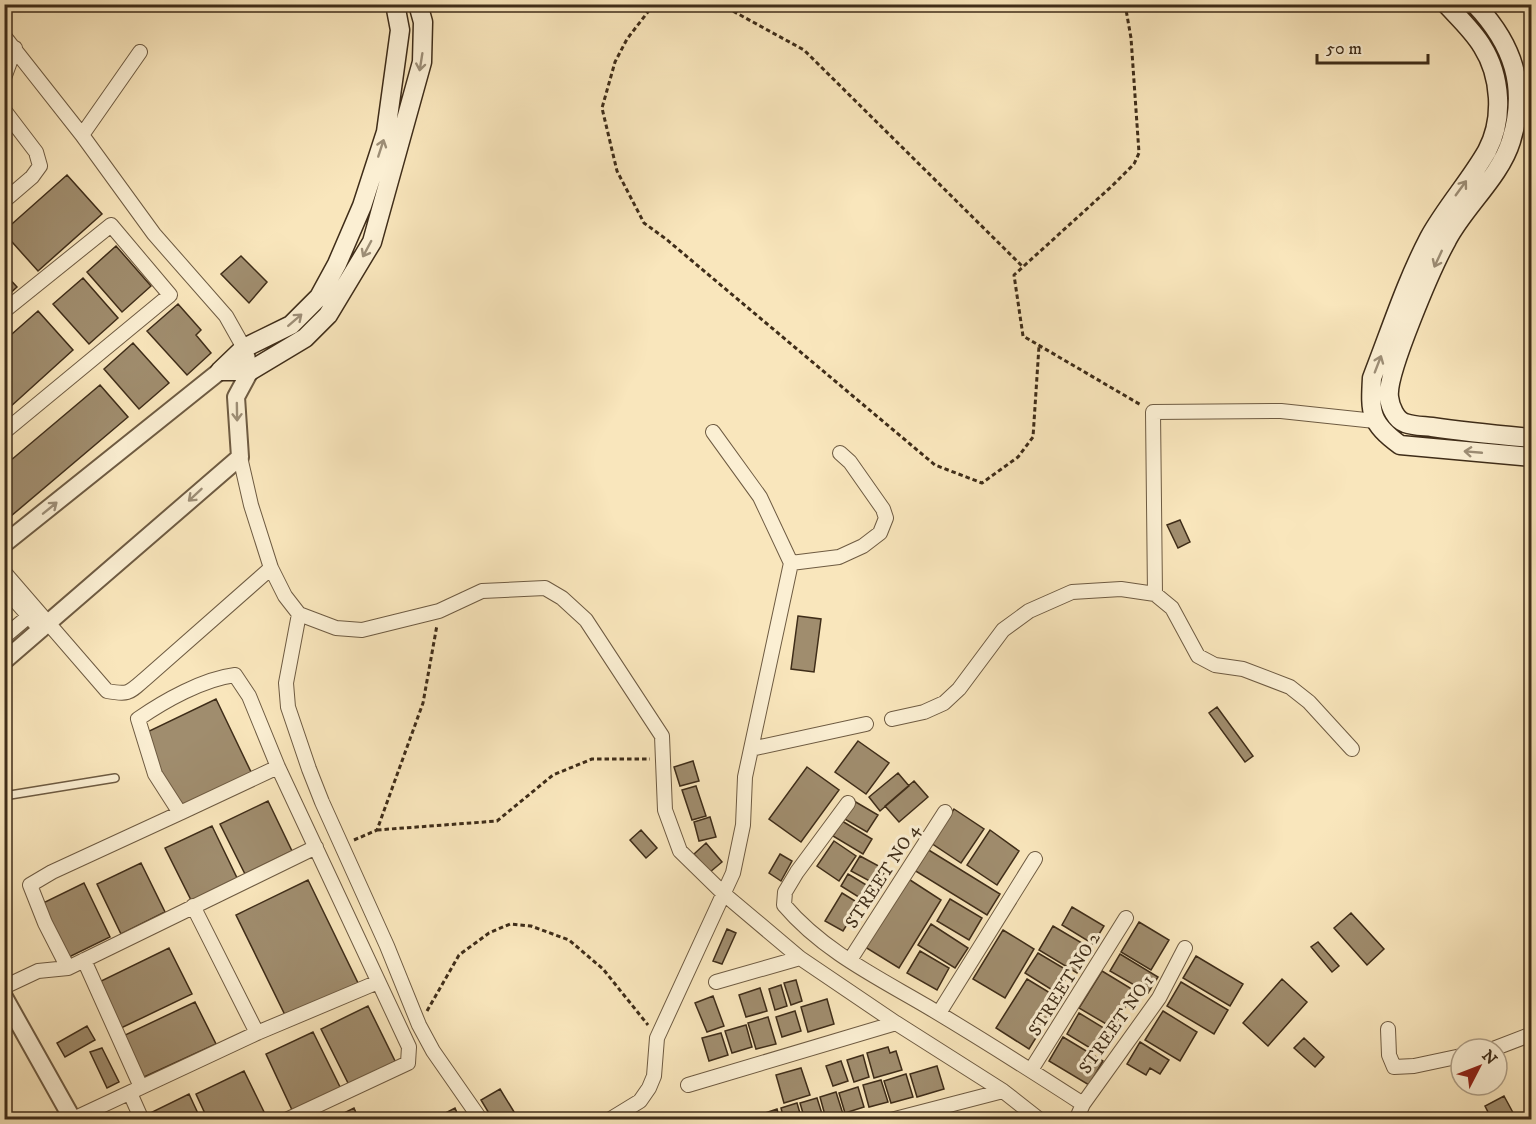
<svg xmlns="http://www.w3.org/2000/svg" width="1536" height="1124" font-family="'IM FELL DW Pica',serif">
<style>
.building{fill:#a08d6e;stroke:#3f2d19;stroke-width:1.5}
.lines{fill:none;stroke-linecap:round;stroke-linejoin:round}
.service-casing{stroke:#6e5b42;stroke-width:10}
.minor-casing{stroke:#6e5b42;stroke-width:16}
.tertiary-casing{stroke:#6e5b42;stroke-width:20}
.secondary-casing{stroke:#3f2d19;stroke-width:21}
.path{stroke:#3f2d19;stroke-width:3;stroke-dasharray:4.5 3;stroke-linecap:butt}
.service{stroke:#fbefd3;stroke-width:7}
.minor{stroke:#fbefd3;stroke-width:14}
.tertiary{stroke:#fbefd3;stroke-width:16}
.secondary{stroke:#fbefd3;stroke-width:18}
.oneway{stroke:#9d8e76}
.labels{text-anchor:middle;stroke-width:6;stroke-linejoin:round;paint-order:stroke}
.street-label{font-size:18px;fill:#3f2d19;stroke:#fbefd3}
</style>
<rect width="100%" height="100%" fill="#f9e6bc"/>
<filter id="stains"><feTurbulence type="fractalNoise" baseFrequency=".00333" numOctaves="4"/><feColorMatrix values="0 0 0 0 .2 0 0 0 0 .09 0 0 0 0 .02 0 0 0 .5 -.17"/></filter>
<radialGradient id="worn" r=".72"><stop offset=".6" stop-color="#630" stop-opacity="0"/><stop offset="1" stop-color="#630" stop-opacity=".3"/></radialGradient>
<path class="building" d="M67 175 102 214 38 271 4 233V231Z
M116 246 151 286 122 312 87 272Z
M241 256 267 282 249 303 221 274Z
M4 273 17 287 4 299Z
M83 278 118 318 89 344 53 304Z
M178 304 201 330 196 335 211 353 187 375 147 331Z
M38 311 73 350 9 408 4 402V341Z
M133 343 169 383 139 409 104 369Z
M100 385 128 417 4 522V466Z
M1180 520 1190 542 1178 548 1167 525Z
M798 616 821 619 814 672 791 669Z
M216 699 252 774 179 809 143 734Z
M1217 707 1253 756 1245 762 1209 713Z
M858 741 889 763 866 794 835 772Z
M693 761 699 781 680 786 674 767Z
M807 767 839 790 801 842 769 819Z
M898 773 909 786 880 811 869 797Z
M914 781 928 797 899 822 885 806Z
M696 786 706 816 692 820 682 790Z
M268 801 292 851 245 874 220 824Z
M854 801 878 815 867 832 843 818Z
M954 809 984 829 961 863 931 843Z
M710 817 716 837 699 841 694 822Z
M842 821 872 839 863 854 833 836Z
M212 826 238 880 192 902 165 848Z
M641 830 657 848 646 858 630 840Z
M990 830 1019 851 997 885 967 865Z
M834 841 856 856 839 881 817 866Z
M706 843 722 862 710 872 694 854Z
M927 849 1000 894 987 915 914 870Z
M780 854 792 861 781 881 769 873Z
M860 856 886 870 877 885 851 871Z
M141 863 165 912 121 934 97 884Z
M848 874 873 889 865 901 841 886Z
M907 878 941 900 899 968 865 947Z
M308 880 358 983 286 1017 236 915Z
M84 883 110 937 67 958 41 904Z
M842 893 860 904 843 931 825 921Z
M950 899 982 918 969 940 937 921Z
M1072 907 1104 926 1093 944 1062 925Z
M1351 913 1384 949 1367 965 1334 928Z
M1139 922 1169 940 1151 970 1121 952Z
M931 924 968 948 955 968 918 945Z
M1053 926 1092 949 1077 973 1039 950Z
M727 929 736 933 722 964 713 961Z
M1003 930 1034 949 1005 998 973 979Z
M1318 942 1339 966 1332 972 1311 947Z
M169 948 192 994 119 1029 97 983Z
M920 951 949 968 937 990 907 973Z
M1038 953 1070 972 1057 993 1025 973Z
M1120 954 1158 977 1148 993 1110 971Z
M1196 956 1243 984 1230 1006 1183 978Z
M1102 971 1135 991 1113 1028 1079 1008Z
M1027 979 1060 999 1029 1049 996 1028Z
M1282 979 1307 1002 1268 1046 1243 1023Z
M796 980 802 1001 791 1005 784 983Z
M1181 982 1228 1010 1214 1034 1167 1006Z
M781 985 787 1006 775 1010 769 989Z
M760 988 767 1011 746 1017 739 995Z
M713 996 724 1026 707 1032 695 1003Z
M827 999 834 1024 808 1032 801 1007Z
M195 1002 216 1044 144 1077 123 1036Z
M368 1006 396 1063 349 1085 321 1029Z
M795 1011 801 1031 782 1037 776 1017Z
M1163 1011 1197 1032 1180 1061 1145 1040Z
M1079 1013 1112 1033 1100 1054 1067 1034Z
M768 1017 776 1044 756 1049 748 1023Z
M746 1025 752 1047 732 1053 725 1031Z
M87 1026 95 1040 65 1057 57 1043Z
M313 1032 341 1089 293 1112 266 1054Z
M721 1033 728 1055 709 1061 702 1038Z
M1063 1037 1103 1061 1089 1085 1049 1061Z
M1304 1038 1324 1057 1315 1067 1294 1048Z
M1140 1042 1169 1060 1160 1074 1150 1068 1146 1075 1127 1064Z
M888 1047 890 1053 896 1051 902 1070 874 1078 867 1053Z
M102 1048 119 1082 107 1088 90 1052Z
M863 1055 869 1077 854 1082 847 1060Z
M841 1061 848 1081 833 1086 826 1066Z
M937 1066 944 1089 917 1097 910 1074Z
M801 1068 810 1095 784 1103 776 1075Z
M244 1071 268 1120H208L196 1094Z
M906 1074 913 1097 891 1103 884 1081Z
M881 1080 888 1102 869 1107 863 1085Z
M858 1087 864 1107 845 1113 839 1093Z
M500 1089 519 1120H493L481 1100Z
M836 1092 843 1114 826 1119 820 1097Z
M189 1094 201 1120H148L146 1115Z
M1504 1096 1517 1120H1492L1485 1106Z
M817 1098 824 1120H805L800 1103Z
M797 1103 802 1120H784L781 1108Z
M354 1108 359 1120H330Z
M455 1108 460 1120H432Z
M777 1109 780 1120H764L762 1114Z"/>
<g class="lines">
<defs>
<path id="service" d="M4 796 115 778"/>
<path id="minor" d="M4 36 82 135
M140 52 82 135 154 234 226 316 244 348
M4 78 15 48
M4 110 36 152 40 166 32 177 4 201
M4 311 111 225 170 295 4 432
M713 432 760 497 791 563 751 749
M240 457 251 505 271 568 285 596 299 614 336 628 362 630 439 611 482 591 545 588 562 598 586 620 662 736 665 810 680 851 724 894 800 958 896 1023 1003 1091 1040 1120
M791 563 839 557 863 546 880 533 886 518 883 509 850 462 840 453
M4 572 107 691C129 695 129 693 145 679L271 568
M4 588 41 630
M1155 594 1172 608 1198 656 1215 665 1243 669 1290 687 1309 702 1352 749
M299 614 286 683 288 707 309 769 322 802 387 946 419 1025 433 1051 481 1120
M4 637 29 616
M892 719 924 712 944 703 959 689 1003 630 1029 611 1072 592 1121 589 1155 594 1153 412 1281 411 1375 421
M278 767 180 813 155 774 138 719C164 701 203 679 235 675L249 696 278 767 409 1047 408 1063 286 1120
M848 803 797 872 785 892 784 905C823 951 877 977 928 1007 980 1038 1032 1071 1083 1104
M193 906 257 1033
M84 960 141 1087
M850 960 945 812
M68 968 45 923 30 885 52 872 180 813
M716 982 800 958
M4 987 38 971 68 968 316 847
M939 1013 1035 859
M1388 1029 1389 1055 1394 1067 1414 1066 1461 1056
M1493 1049 1532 1034
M1031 1070 1126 918
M688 1085 896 1023
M130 1093 142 1120
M71 1120 257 1033 378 982
M609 1120 640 1101 649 1088 654 1076 657 1038 733 873 743 825 745 777 751 749 866 724
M891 1120 1003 1091
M1076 1120 1083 1104 1159 998 1185 948"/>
<path id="tertiary" d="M4 544 220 371
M4 661 240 457 236 397 250 371 244 348
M4 997 73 1120"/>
<path id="secondary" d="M1446 4C1458 17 1473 31 1482 46 1501 76 1504 119 1487 151 1470 181 1446 207 1429 238 1406 282 1390 332 1372 378 1370 413 1370 423 1400 445L1532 457
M1475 4C1513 44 1528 87 1511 141 1500 177 1464 207 1447 240 1433 265 1386 373 1389 397 1390 407 1396 420 1405 423 1413 426 1424 426 1432 427 1465 432 1498 435 1532 438
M220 371H250L305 338 328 315 372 242 422 62 423 22 418 4
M220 371 244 348 291 325 319 297 337 264 362 206 386 132 400 30 395 4"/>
</defs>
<use href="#service" class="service-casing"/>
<use href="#minor" class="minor-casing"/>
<use href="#tertiary" class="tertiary-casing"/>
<use href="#secondary" class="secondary-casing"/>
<path class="path" d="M654 4 627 39 615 62 602 108 617 171 644 223 666 239 935 465 982 483 1018 457 1033 437 1039 346
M720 4 804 50 1023 267
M1125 4 1131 38 1139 153 1134 164 1112 186 1014 275 1023 336 1141 405
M377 830 497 821 553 775 592 759H650
M354 840 377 830 423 703 437 625
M427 1011 459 955 489 933 510 924 531 926 569 940 603 969 648 1025"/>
<use href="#service" class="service"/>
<use href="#minor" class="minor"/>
<use href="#tertiary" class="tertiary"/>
<use href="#secondary" class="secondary"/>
</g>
<defs><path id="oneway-shaft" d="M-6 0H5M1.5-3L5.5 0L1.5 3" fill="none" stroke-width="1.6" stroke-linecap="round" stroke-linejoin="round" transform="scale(1.5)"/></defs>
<g class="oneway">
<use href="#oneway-shaft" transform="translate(421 62) rotate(99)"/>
<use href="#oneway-shaft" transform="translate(381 148) rotate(-72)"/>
<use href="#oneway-shaft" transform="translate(1461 188) rotate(-54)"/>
<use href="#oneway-shaft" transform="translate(367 249) rotate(118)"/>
<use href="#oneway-shaft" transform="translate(1438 259) rotate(115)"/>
<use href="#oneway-shaft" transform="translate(295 320) rotate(-41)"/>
<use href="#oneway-shaft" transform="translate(1378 364) rotate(-69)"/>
<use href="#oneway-shaft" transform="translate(237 412) rotate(89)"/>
<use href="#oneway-shaft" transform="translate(1473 452) rotate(-175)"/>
<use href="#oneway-shaft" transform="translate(195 495) rotate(137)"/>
<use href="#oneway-shaft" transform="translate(50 508) rotate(-39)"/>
</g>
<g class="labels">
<g class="street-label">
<text transform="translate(882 876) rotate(-57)" y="6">STREET NO 4</text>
<text transform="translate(1064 984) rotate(-58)" y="6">STREET NO 2</text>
<text transform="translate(1116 1024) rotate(-55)" y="6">STREET NO 1</text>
</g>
</g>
<rect width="1536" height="1124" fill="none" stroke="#f9e6bc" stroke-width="24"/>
<rect x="6" y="6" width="1524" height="1112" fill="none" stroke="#3f2d19" stroke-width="3"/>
<rect x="12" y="12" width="1512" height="1100" fill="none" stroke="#3f2d19" stroke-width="1.5"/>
<g transform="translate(1479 1067) rotate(48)"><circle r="28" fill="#fbefd3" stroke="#b0a189" stroke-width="1.5"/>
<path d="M0-4.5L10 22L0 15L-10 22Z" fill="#8f2418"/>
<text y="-9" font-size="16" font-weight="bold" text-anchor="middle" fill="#3f2d19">N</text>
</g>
<path d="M1317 54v9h111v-9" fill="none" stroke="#3f2d19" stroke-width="3"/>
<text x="1326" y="54" font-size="18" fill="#3f2d19" stroke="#fbefd3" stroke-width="4.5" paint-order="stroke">50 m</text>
<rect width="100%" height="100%" filter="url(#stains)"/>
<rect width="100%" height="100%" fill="url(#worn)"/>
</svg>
